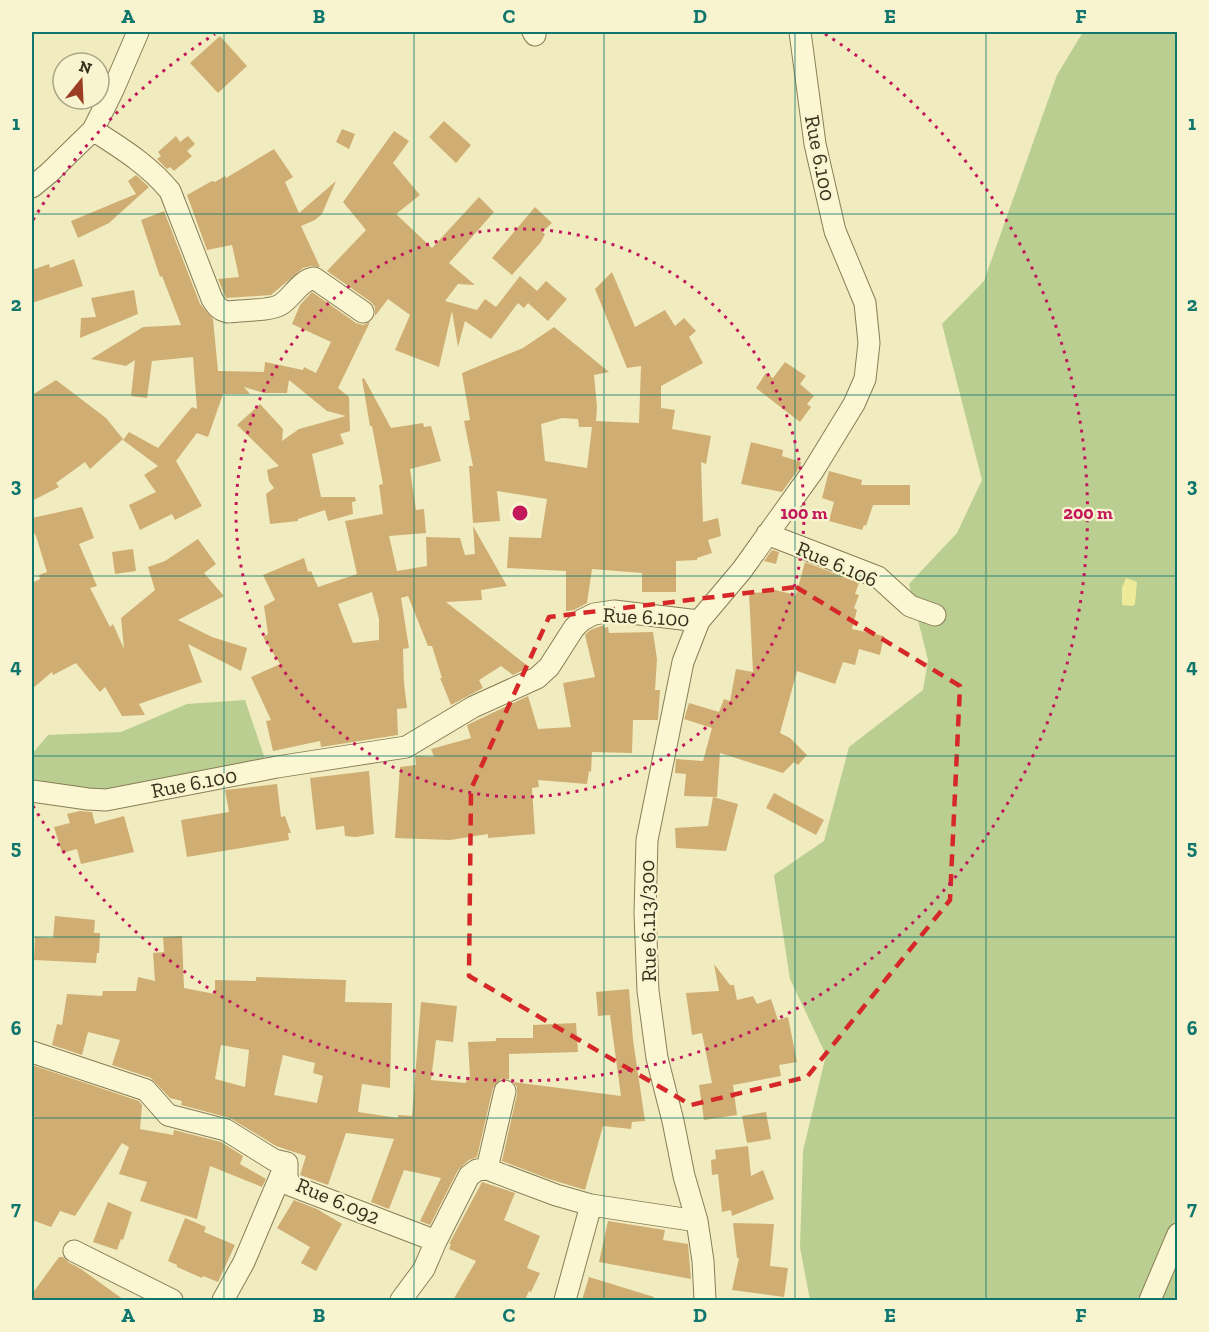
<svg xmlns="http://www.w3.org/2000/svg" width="1209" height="1332" font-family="'Zilla Slab',serif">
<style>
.green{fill:#bace92}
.sand{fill:#edea9a}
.building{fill:#d0ae73;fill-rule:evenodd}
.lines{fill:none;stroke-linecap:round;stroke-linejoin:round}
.minor-casing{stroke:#897d56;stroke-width:23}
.minor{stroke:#faf7d2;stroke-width:21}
.marked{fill:none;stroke:#d62828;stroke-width:4.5;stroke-dasharray:12 8;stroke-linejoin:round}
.grid{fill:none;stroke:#0f766e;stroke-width:1.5;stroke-opacity:0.55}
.ring{fill:none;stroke:#c2185b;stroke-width:3;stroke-dasharray:3 6}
.labels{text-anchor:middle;stroke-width:4.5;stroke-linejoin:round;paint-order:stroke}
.street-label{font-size:21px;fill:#382f1c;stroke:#f7f4cf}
.centre{fill:#c2185b;stroke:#f7f4cf;stroke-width:3}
.ring-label{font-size:18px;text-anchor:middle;font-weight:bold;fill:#c2185b;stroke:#f7f4cf;stroke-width:4.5;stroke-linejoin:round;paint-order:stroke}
.neatline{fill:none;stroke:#0f766e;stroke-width:2}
.grid-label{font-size:20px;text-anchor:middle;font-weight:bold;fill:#0f766e}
</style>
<rect width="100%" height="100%" fill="#f0ecbf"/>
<path class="green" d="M1083 32H1177V1300H810L800 1248 803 1151 826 1055 790 979 774 875 824 841 849 747 923 690 928 660 909 584 957 533 982 480 942 324 984 281 1057 75Z
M245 700 267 765 101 795 32 785V754L48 735 121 732 187 704Z"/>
<path class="sand" d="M1126 578 1137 582 1135 604 1133 606 1122 605V588Z"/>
<path class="building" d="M220 36 247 66 218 93 190 63Z
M444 121 471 145 456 163 429 137Z
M342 129 355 134 349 149 336 142Z
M394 131 409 141 393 163 420 195 396 214 432 248 479 197 494 212 449 263 475 285 458 284 445 301 477 310 485 299 496 307 520 276 537 291 546 281 567 299 548 321 528 303 524 308 518 303 491 339 465 321 458 347 452 311 439 367 395 350 410 315 388 299 375 316V307L371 302 327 271 366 230 343 202Z
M176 136 180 142 188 136 195 144 187 151 192 156 174 171 170 167 167 169 157 159 161 156 158 152Z
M274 149 293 177 285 182 299 213 336 181 322 214 315 220 301 226 320 267 311 266 303 268 271 295 226 298 218 279 239 277 232 245 207 250 187 195 212 181 215 182 225 176 226 178Z
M136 175 149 187 109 223 78 238 71 221 136 194 128 181Z
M535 207 552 223 542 232 545 234 541 242 512 275 492 258Z
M164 211 200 304 213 319 218 371 264 372 265 362 303 370 304 367 316 373 331 342 292 324 300 305 312 292 356 323 363 325 370 322 338 388 349 397 350 431 340 434 344 444 312 454 321 497H355L356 501 352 502 353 514 328 521 325 510 298 519V521L270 524 266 494 274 488 269 481 267 470 279 466 237 425 260 404 283 429 282 441 299 429 346 416 327 411 289 380 287 393H264L244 387 250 394H223L208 437 197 433 176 461 202 506 175 520 172 514 140 530 129 505 156 492 144 475 158 466 123 440 129 432 158 448 192 407 197 409 193 357 152 361 147 398 131 396 135 360 126 366 91 359 143 327 181 325 162 276 160 277 141 220Z
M74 259 83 286 32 303V270L49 264 50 268Z
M612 272 635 327 665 310 675 326 684 318 696 331 689 337 703 363 661 386V408L675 410 672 429 711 436 706 464 701 462 703 522 718 518 721 536 708 540 712 553 697 558V560L676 561V592H642V573L592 569 587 603 574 610 566 611V571L507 568 509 537 541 538 547 499 497 491 500 521 473 523 469 466H473L464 421 470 420 462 373 523 348 554 327 609 372 594 375 597 407 596 421 639 423 641 366 627 368 595 289ZM562 418 578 419 579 427H592L587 468 545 461 541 424Z
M134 290 138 314 80 338 81 318 96 317 91 298Z
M785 362 806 376 800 384 814 396 807 404 811 407 800 422 756 388 766 373 773 378Z
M364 378 391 428 423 423 424 427 431 426 441 461 410 469 416 510 424 509 426 533 389 536 397 571 427 566 426 537 460 538 465 555 475 554 473 526 507 586 481 590 482 600 446 602 529 667 513 675 501 666 479 680 483 688 451 705 440 678H442L432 646H428L408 596 401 598 409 648 403 649 404 683 407 708 397 709 398 735 321 747 320 741 273 751 266 721 271 720 251 677 280 664 263 637 268 634 264 606 275 600 263 575 304 558 308 572 311 571 318 587 357 574 345 521 383 514 379 485 383 484 372 426H370L362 379ZM372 592 379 619V640L353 643 338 604Z
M56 380 106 418 123 439 90 469 85 462 56 483 59 487 32 501V395Z
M751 442 783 450 782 456 801 462 800 467 782 492 741 484Z
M829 471 862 480 861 485H910V505H873L866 526 864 525 862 530 829 521 834 502 822 498Z
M82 507 94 538 79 544 97 586 90 588 110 627 113 624 124 649 121 618 155 590 148 567 165 561 198 539 216 564 204 573 224 596 178 620 212 637 247 648 241 671 188 644 202 682 139 704 145 715 122 716 105 687 100 692 76 663 53 675 52 672 32 689V583L40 579 39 575 47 572 36 536 32 529V518Z
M133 549 136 571 115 574 112 552Z
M772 550 779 552 776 564 764 561Z
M805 562 859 583 855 594 859 595 854 608 857 610 852 629 884 636 880 655 859 649 855 665 843 662 835 684 797 671 780 733 790 738 807 755 798 765 794 762 783 773 720 753 717 797 684 796 686 774 675 773 676 759 703 761 712 728 684 719 689 703 719 712 724 699 730 701 736 669 753 672 749 593 767 592V588L796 595Z
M604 625V628L608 627 609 633 653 632 657 659 655 690H660L658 720H633L632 753 592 752 591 772 589 771 587 784 538 780 539 787 532 788 535 834 488 838V834L450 840 395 838 400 767 416 765 415 756 434 757 431 749 471 738 467 725 528 696 538 729 571 727 563 683 595 677 585 635 590 630Z
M369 771 374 834 356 837 345 836 344 826 316 830 310 778Z
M277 784 281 817 285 816 291 833H288L289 840 187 857 181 820 229 812 225 790Z
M774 793 824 820 816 835 766 808Z
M713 797 738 804 726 851 676 848 675 828 708 826Z
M80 811 92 812 95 824 124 816 134 852 81 864 77 849 62 853 54 827 70 823 67 814Z
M55 916 95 920 94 933H100L99 953H97L96 963 34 960 35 937 53 938Z
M182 936 184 988 215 994V980L256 981V977L346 980 345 1002 392 1003 390 1088 362 1084 358 1112 398 1118V1115L412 1116 421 1002 457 1006 453 1042 436 1040 431 1080 466 1083 467 1077H470L468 1042 496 1041V1038H533V1025L576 1023 578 1052 509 1054V1079H501L493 1088 477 1157 469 1160 458 1170 430 1225 420 1221 441 1178 404 1170 389 1209 371 1202 394 1139 346 1133 328 1185 300 1175 306 1156 276 1146 230 1118 181 1105 182 1101 170 1098 151 1078 112 1065 120 1040 88 1032 82 1055 52 1045 57 1024 62 1025 67 994 102 996 103 991H136L138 977 155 981 153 953 164 952 163 937ZM221 1045 249 1050 245 1087 215 1079ZM283 1055 315 1063 313 1073 323 1076 317 1103 274 1095Z
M714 964 730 985H734L737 1000 753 996 757 1004 771 999 778 1020 788 1017 797 1062 779 1065 781 1076 733 1085 737 1115 704 1120 699 1085 712 1083 702 1033 692 1035 686 993 719 991Z
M629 989 633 1040 645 1121 632 1122 631 1129 603 1126 585 1190 549 1179 502 1161 517 1094V1087L513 1082 621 1096 610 1015 598 1016 596 992Z
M32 1065 139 1101 142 1105 140 1129 173 1135 174 1130 221 1142 243 1156 240 1164 266 1179 262 1187 210 1166 197 1219 140 1201 147 1182 119 1174 129 1147 122 1143 75 1216 60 1211 51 1227 32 1220Z
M766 1112 771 1139 747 1143 742 1116Z
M748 1146 751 1176 763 1170 774 1199 732 1216 731 1210 722 1212 718 1174 712 1175 711 1160 716 1159 715 1150Z
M482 1182 515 1193 504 1220 540 1236 527 1268 540 1273 531 1292 529 1291 525 1300H453L476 1261 449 1249 451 1244H449Z
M294 1200 317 1209 342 1224 316 1271 301 1263 310 1247 277 1228Z
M108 1202 132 1212 123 1240 121 1239 117 1250 93 1242Z
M185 1218 206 1227 204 1232 235 1245 218 1282 203 1276 202 1278 177 1267V1265L168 1261Z
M608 1221 665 1230 663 1240 688 1244 691 1279 599 1262Z
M733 1223 774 1224 770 1266 788 1268 784 1297 732 1290 739 1258H737Z
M59 1257H63L68 1262 81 1269 124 1300H32V1294Z
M589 1277 654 1297 653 1300H582Z"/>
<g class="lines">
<defs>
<path id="minor" d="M533 32 535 35
M93 130C121 148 149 165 170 191L212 299C217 307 219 310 228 312 241 310 270 311 280 305 292 298 300 280 314 278L363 312
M32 187 49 173 93 130 113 90 138 32
M767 534 878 577 910 606 935 615
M699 621 683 662 647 840 645 913 648 991 657 1058 673 1121 684 1176 697 1221 703 1261 705 1300
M32 791 88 799 106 800 277 767 406 747 473 707 537 678 549 667 574 628 582 620 594 614 614 611 699 621 742 570 813 471 854 404 865 379 869 343 865 303 835 231 815 144 800 32
M32 1052 146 1090 168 1115 226 1130 274 1160 287 1163V1177L290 1185 436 1241 424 1269 401 1300
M487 1169 505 1091
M436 1241 469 1176 477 1170 487 1169 556 1195 591 1205 697 1221
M74 1251 172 1300
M223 1300 244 1262 286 1163
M565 1300 591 1205
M1150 1300 1178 1234"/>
</defs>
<use href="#minor" class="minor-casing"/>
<use href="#minor" class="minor"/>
</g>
<path class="marked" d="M796 587 960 686 950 900 807 1077 691 1105 469 976 471 789 549 617Z"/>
<path class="grid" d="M224 32V1300M414 32V1300M604 32V1300M795 32V1300M986 32V1300M32 214H1178M32 395H1178M32 576H1178M32 756H1178M32 937H1178M32 1118H1178"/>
<g class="ring">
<circle cx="520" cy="513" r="284"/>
<path d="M33 220A568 568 0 0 1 215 34M825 34A568 568 0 1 1 33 806"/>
</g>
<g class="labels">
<g class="street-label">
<text transform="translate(820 158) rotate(79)" y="7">Rue 6.100</text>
<text transform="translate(837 564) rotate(23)" y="7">Rue 6.106</text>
<text transform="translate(646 617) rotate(3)" y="7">Rue 6.100</text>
<text transform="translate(194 783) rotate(-11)" y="7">Rue 6.100</text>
<text transform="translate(648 921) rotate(-91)" y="7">Rue 6.113/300</text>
<text transform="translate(338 1201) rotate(23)" y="7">Rue 6.092</text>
</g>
</g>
<circle cx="520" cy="513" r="9" class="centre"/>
<g class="ring-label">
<text x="804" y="519">100 m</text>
<text x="1088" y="519">200 m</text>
</g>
<rect width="1209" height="1332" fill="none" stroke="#f7f4cf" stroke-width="66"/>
<g transform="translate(81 81) rotate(18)"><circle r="28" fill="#f7f4cf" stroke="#aba587" stroke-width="1.5"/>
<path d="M0-4.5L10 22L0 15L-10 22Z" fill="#9b3d24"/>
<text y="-9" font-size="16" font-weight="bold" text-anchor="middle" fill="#382f1c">N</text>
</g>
<rect x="33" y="33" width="1143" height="1266" class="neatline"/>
<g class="grid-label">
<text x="128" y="23">A</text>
<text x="319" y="23">B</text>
<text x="509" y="23">C</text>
<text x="700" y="23">D</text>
<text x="890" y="23">E</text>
<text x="1081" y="23">F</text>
<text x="16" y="130">1</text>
<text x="1192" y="130">1</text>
<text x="16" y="311">2</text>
<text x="1192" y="311">2</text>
<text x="16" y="492">3</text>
<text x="1192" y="492">3</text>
<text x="16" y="673">4</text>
<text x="1192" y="673">4</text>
<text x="16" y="854">5</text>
<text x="1192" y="854">5</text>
<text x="16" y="1035">6</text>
<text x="1192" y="1035">6</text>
<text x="16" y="1215">7</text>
<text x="1192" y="1215">7</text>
<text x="128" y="1322">A</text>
<text x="319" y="1322">B</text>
<text x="509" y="1322">C</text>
<text x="700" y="1322">D</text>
<text x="890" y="1322">E</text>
<text x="1081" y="1322">F</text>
</g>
</svg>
